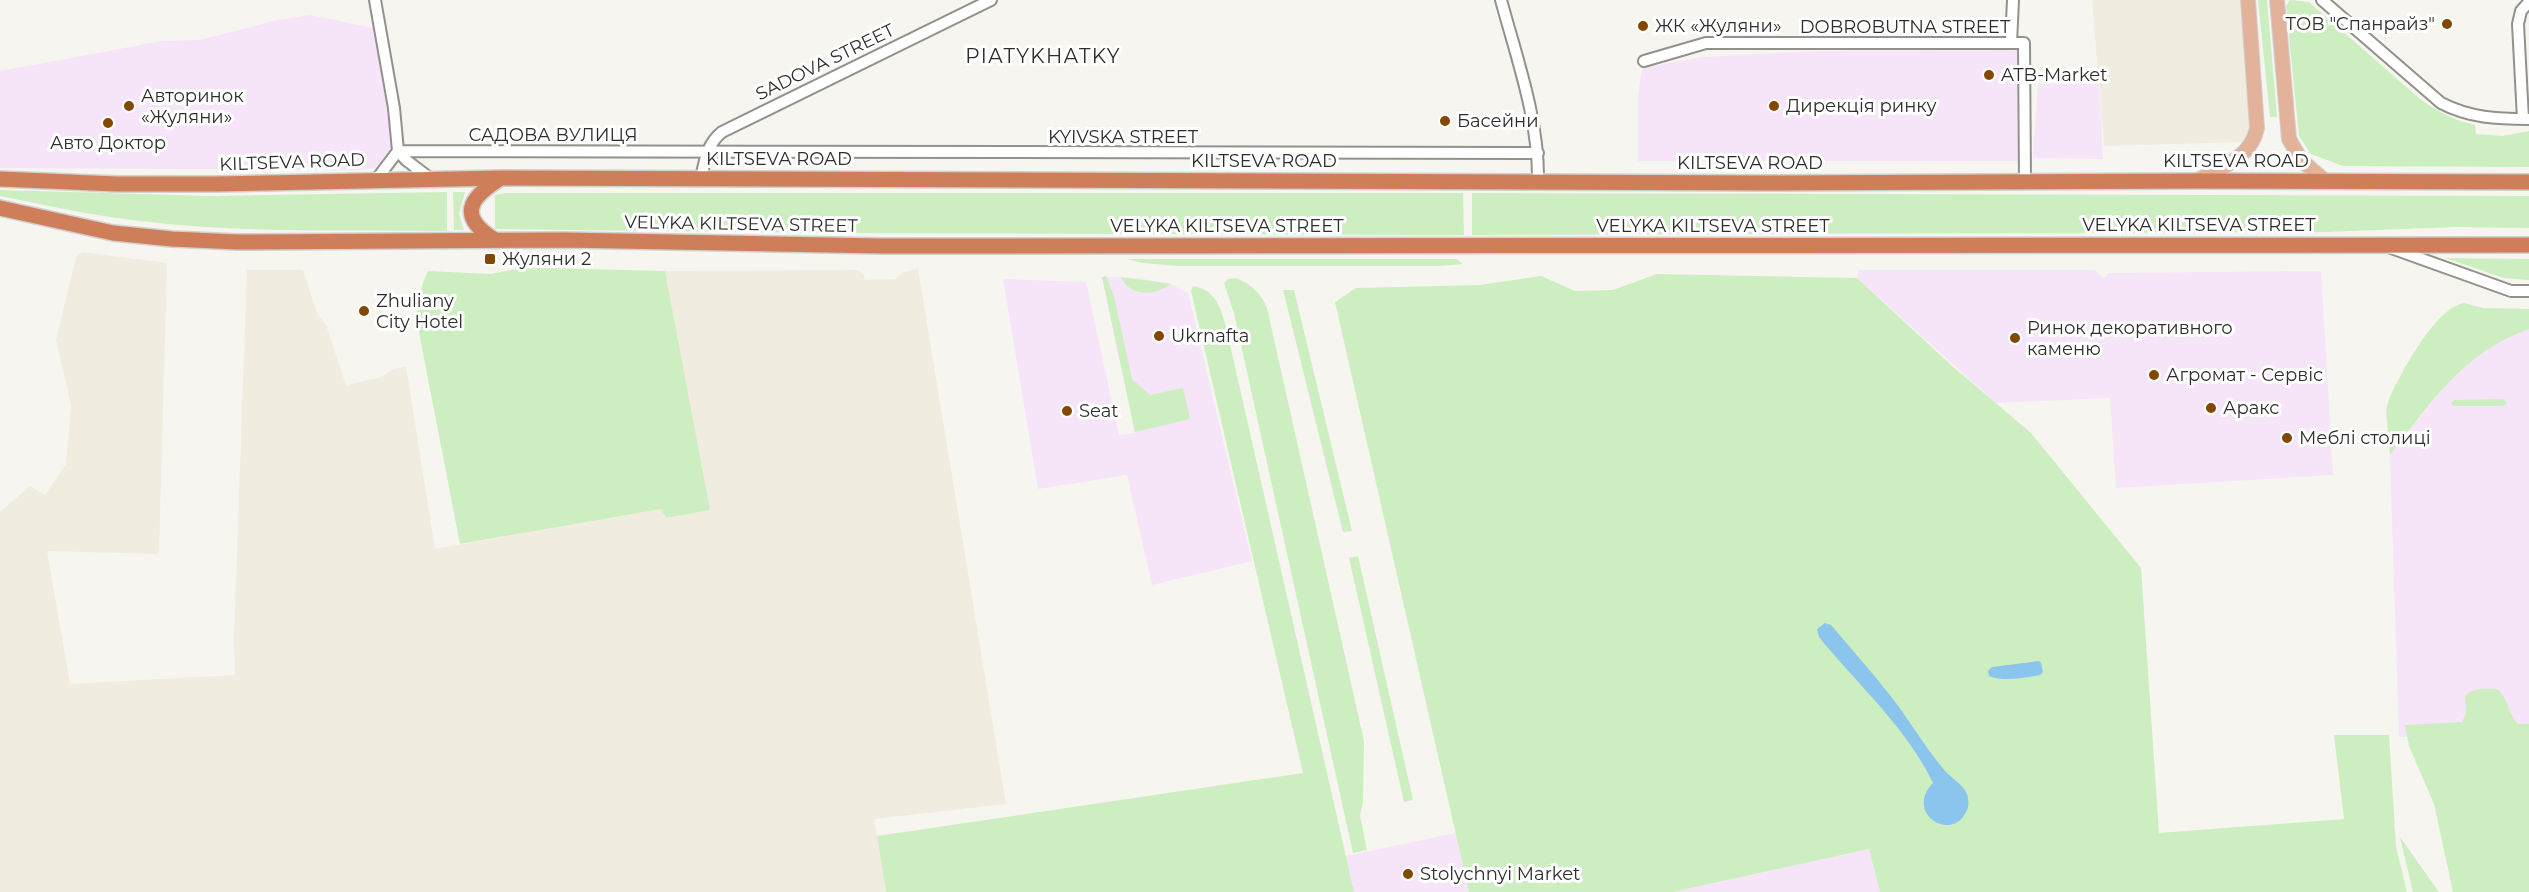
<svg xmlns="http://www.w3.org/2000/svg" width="2529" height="892" font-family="Montserrat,sans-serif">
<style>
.commercial{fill:#f6e5f8}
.built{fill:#f0ecdf}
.green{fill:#cdeec0}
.water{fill:#8bc4ec}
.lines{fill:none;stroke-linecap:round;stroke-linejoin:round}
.minor-casing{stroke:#93918c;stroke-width:14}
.major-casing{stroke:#d1d1d0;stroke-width:16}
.highway-casing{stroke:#d1d1d0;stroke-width:18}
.minor{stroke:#fff;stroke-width:10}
.major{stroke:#e2b29b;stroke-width:14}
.highway{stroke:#ce7e59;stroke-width:15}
.poi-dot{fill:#834800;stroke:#fff;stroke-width:2}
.labels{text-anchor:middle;stroke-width:6;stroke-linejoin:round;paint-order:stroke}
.poi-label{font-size:18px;fill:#2e2d2b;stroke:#fff;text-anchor:start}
.street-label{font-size:18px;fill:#2e2d2b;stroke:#fff}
.neighbourhood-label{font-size:20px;letter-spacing:1.5px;fill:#2e2d2b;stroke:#fff}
</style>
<rect width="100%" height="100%" fill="#f7f5f0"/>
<path class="commercial" d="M310 15 373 28 391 119 393 142 386 161 374 168 362 170 0 168V71L162 41 199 40 277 20Z
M2021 50V161H1638V96L1642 68 1702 57 1817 51Z
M2099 83 2103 159 2033 158 2038 84Z
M1858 270H2095L2104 279 2109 273 2321 271 2333 475 2116 488 2110 398 1996 403 1857 278Z
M1102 277 1137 278 1171 284 1188 293 1252 561 1152 585 1127 475 1038 489 1003 279 1086 282 1119 435 1135 433Z
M2529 329V736L2399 737 2390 455 2446 384 2471 360 2504 338Z
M1456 833 1469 892H1354L1346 856Z
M1870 849 1880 892H1673Z"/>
<path class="built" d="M2092 0H2241L2252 133 2245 142 2104 146Z
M82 252 167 263 159 554 47 551 70 684 235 675 234 638 247 270H303L317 313 326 325 346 385 379 378 394 369 406 366 435 549 661 509 666 518 709 510 665 271 856 270 863 273 865 280 895 279 903 272 918 269 1006 804 874 819 886 892H0V512L30 486 45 495 66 464 71 405 56 340 76 257Z"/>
<path class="green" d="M2258 0H2267L2277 117H2270Z
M2290 0 2309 2 2420 99C2438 112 2453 120 2475 125L2476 134 2502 136 2529 131V167L2343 166 2311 154 2299 136 2286 6Z
M0 190 212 196 447 192V231C348 230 248 233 149 222 99 217 49 206 0 196Z
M453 192H465L459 214 464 230H454Z
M505 193H1463L1464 235 820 233 495 229V195Z
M1472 193 2529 196V228L2457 227 2325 232 1472 235Z
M2445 258 2529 259V280L2504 278Z
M1127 259H1456L1463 264 1441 266H1179L1143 263Z
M546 268 665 271 710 510 666 518 661 509 460 544 416 317C420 301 420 286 428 271L491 274 517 269Z
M1657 274 1857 278 1951 365 2031 433 2141 568 2159 833 2344 819 2334 735H2389L2396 847 2407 892H1880L1869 849 1673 892H1469L1335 302 1356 288 1480 285 1541 276 1575 291 1613 290Z
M1106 276 1114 296 1132 379 1150 395 1183 388 1190 419 1135 432 1102 277Z
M1121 277 1171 284C1156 295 1130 298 1121 277Z
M1236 278C1251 284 1261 293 1267 308L1364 741 1363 802 1360 815 1367 850 1353 853 1234 313 1224 283 1228 279Z
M1193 286C1216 290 1221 308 1226 327L1354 892H886L877 836 1303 773 1191 291Z
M1283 290H1294L1352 531 1343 532Z
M2464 303 2483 308 2529 309V329C2463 352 2431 403 2390 455L2386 410 2389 399C2401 373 2435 308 2464 303Z
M2504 399 2507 404 2503 406H2454L2451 404 2454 400Z
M1358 556 1413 800 1404 802 1349 558Z
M2497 689C2508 697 2508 714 2518 724H2529V892H2453L2434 804 2409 746 2405 725 2462 722 2466 714 2465 697C2472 687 2485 689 2497 689Z
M2400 837 2439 892H2413Z"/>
<path class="water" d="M1825 623 1831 625C1854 652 1878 679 1899 707 1914 728 1928 751 1945 771 1952 778 1963 785 1967 794 1969 800 1969 807 1966 812 1951 843 1904 813 1933 783 1906 727 1858 685 1819 637L1817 629Z
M2039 661 2041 663 2043 672 2040 675C2023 678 2006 682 1989 676L1988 671 1992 667Z"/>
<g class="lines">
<defs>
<path id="minor" d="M375 0 394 108 398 151 406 160 431 179
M1501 0C1517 59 1539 120 1538 181
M2322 0 2441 103C2470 118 2497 119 2529 119
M2011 43 2013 0
M1644 61 1706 43H2024L2025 181
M2523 119 2518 24 2521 11 2529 2
M398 151 1538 153
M701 178C705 160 707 144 722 132L991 0
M376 180 398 151
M2391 248 2511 291H2529"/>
<path id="major" d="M2277 0 2289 139 2301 160 2324 180
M2196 181C2221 168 2251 158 2257 128L2248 0"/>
<path id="highway" d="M0 179 116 184H216L501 178 1765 183 2196 181 2529 182
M0 208 113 233 172 239 237 242 565 240 881 246 2529 245
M495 240C457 216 469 198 501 178"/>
</defs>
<use href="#minor" class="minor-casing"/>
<use href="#major" class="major-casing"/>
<use href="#highway" class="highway-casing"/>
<use href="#minor" class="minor"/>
<use href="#major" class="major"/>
<use href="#highway" class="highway"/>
</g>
<g class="poi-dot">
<circle cx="2447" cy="24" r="6"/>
<circle cx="1643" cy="26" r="6"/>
<circle cx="1989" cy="75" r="6"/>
<circle cx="129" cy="106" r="6"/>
<circle cx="1774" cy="106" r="6"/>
<circle cx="1445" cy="121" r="6"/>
<circle cx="108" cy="123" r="6"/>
<rect x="484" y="253" width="12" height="12" rx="3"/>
<circle cx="364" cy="311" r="6"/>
<circle cx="1159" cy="336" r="6"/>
<circle cx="2015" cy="338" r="6"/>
<circle cx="2154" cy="375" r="6"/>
<circle cx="2211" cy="408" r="6"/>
<circle cx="1067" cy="411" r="6"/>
<circle cx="2287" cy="438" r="6"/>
<circle cx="1408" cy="874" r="6"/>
</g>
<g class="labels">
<g class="poi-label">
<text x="2435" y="30" text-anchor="end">ТОВ "Спанрайз"</text>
<text x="1655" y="32">ЖК «Жуляни»</text>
<text x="2001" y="81">ATB-Market</text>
<text x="141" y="102">Авторинок<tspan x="141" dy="21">«Жуляни»</tspan></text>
<text x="1786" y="112">Дирекція ринку</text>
<text x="1457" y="127">Басейни</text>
<text x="108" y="149" text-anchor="middle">Авто Доктор</text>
<text x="502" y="265">Жуляни 2</text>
<text x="376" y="307">Zhuliany<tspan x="376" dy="21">City Hotel</tspan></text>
<text x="2027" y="334">Ринок декоративного<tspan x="2027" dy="21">каменю</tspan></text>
<text x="1171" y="342">Ukrnafta</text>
<text x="2166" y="381">Агромат - Сервіс</text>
<text x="2223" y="414">Аракс</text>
<text x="1079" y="417">Seat</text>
<text x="2299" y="444">Меблі столиці</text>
<text x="1420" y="880">Stolychnyi Market</text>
</g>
<g class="street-label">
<text x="1905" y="33">DOBROBUTNA STREET</text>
<text transform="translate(825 62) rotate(-26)" y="6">SADOVA STREET</text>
<text x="553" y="141">САДОВА ВУЛИЦЯ</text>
<text x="1123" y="143">KYIVSKA STREET</text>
<text x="779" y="165">KILTSEVA ROAD</text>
<text x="1264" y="167">KILTSEVA ROAD</text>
<text x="2236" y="167">KILTSEVA ROAD</text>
<text transform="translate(292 162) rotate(-2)" y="6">KILTSEVA ROAD</text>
<text x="1750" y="169">KILTSEVA ROAD</text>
<text transform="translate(741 224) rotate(1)" y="6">VELYKA KILTSEVA STREET</text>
<text x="2199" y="231">VELYKA KILTSEVA STREET</text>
<text x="1227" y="232">VELYKA KILTSEVA STREET</text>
<text x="1713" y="232">VELYKA KILTSEVA STREET</text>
</g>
<g class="neighbourhood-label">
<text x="1043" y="63">PIATYKHATKY</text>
</g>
</g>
</svg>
